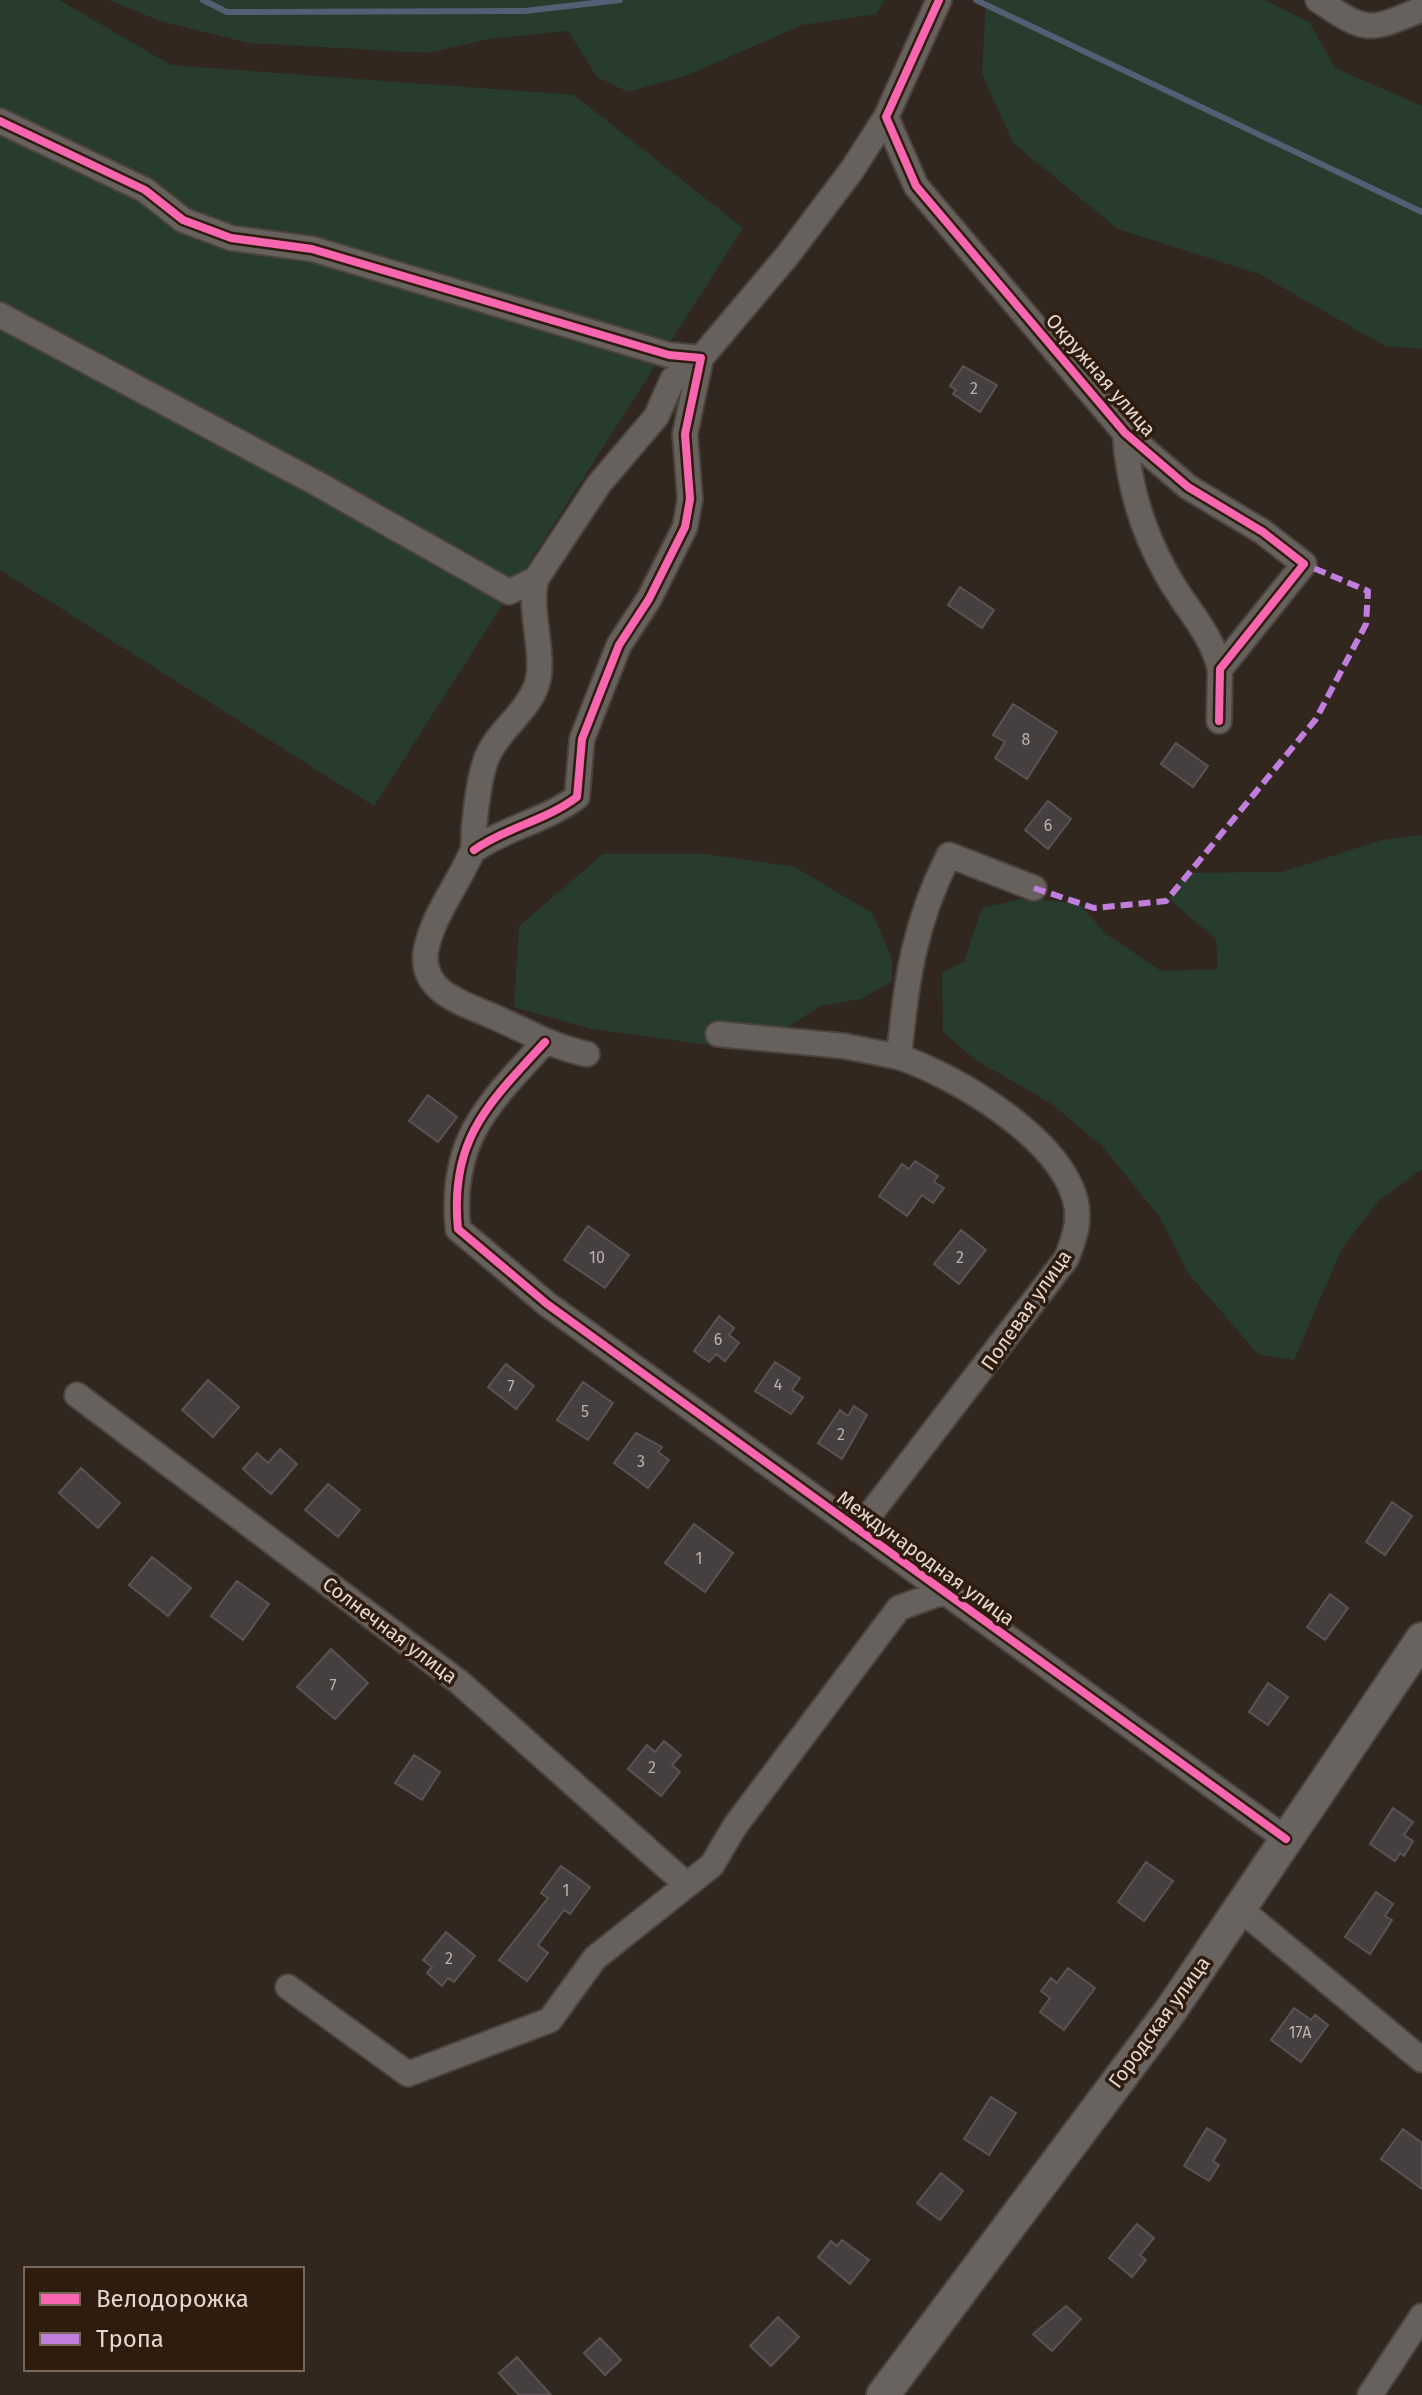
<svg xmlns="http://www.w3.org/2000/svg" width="1422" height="2395" font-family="'Fira Sans',sans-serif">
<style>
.green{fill:#273c2c}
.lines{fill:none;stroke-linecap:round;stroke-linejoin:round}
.stream{stroke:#525f75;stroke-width:6}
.building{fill:#463f40;stroke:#5a5253;stroke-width:2}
.minor-casing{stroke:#4c433d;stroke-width:28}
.secondary-casing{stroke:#4c433d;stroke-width:36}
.minor{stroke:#66615d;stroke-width:24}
.secondary{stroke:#69635f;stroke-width:32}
.quiet{stroke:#c07fdc;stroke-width:6;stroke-dasharray:12 6;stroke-linecap:butt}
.cycleway-casing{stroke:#2e1c0e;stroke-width:13}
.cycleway{stroke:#f766af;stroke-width:8}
.labels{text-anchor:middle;stroke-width:7;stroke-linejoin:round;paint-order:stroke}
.number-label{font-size:16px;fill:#bcb1aa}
.street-label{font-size:20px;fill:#e3d7ce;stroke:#2e1c0e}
</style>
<rect width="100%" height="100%" fill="#31271f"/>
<path class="green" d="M0 0H59L171 65 574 95 743 228 374 806 0 570Z
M109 0H885L876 14 802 25 688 75 628 92 597 77 568 31 488 39 428 53 249 43 160 21Z
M986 0H1265L1309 22 1335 68 1422 106V349L1385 346 1259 274 1118 229 1013 143 982 74Z
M1422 835V1169L1378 1201 1341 1250 1294 1360 1258 1354 1189 1274 1159 1216 1102 1146 1049 1102 977 1061 943 1032 942 972 964 962 982 908 1025 898 1079 904 1106 934 1161 971 1218 969 1216 939 1169 899 1185 873 1282 872 1382 840Z
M603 854H705L795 867 872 913 892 958V981L861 999 820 1006 782 1031 739 1049 591 1029 514 1007 519 926Z"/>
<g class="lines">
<path class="stream" d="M203 0 227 12 525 11 620 0
M976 0 1422 212"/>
</g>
<path class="building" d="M963 366 997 385 980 412 953 394 956 390 950 386Z
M960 587 994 610 982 628 948 605Z
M1013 704 1057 732 1027 779 995 758 1005 742 993 735Z
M1176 743 1208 766 1193 787 1161 764Z
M1048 801 1071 819 1048 849 1025 830Z
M428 1095 457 1117 438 1142 409 1121Z
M915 1161 938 1176 934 1182 944 1188 933 1203 922 1195 907 1216 879 1196 902 1164 909 1169Z
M588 1226 629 1255 605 1288 564 1260Z
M961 1230 986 1250 959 1284 934 1264Z
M719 1316 734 1328 729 1335 739 1343 725 1361 716 1354 709 1362 694 1351Z
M775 1362 800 1378 792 1390 803 1397 791 1414 755 1391Z
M506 1364 534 1386 516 1409 488 1387Z
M208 1380 239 1407 213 1437 182 1410Z
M583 1382 613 1403 588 1440 557 1420Z
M854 1406 867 1415 842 1459 818 1443 840 1410 848 1416Z
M636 1433 662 1447 658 1452 669 1460 648 1488 614 1463Z
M280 1449 297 1464 271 1494 243 1469 257 1453 268 1463Z
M81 1468 120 1503 98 1528 59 1493Z
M328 1484 360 1510 338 1537 305 1510Z
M1392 1502 1412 1516 1385 1555 1366 1542Z
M694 1524 733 1553 705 1592 665 1563Z
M152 1557 191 1588 168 1616 129 1585Z
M237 1581 269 1604 243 1640 211 1616Z
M1330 1594 1348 1608 1325 1640 1307 1627Z
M331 1649 368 1683 335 1719 297 1687Z
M1268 1683 1288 1697 1268 1725 1249 1712Z
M664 1741 681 1755 672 1765 680 1772 661 1796 628 1769 647 1745 655 1752Z
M414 1755 440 1772 422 1800 395 1783Z
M1393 1808 1413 1822 1404 1835 1413 1841 1404 1856 1400 1853 1395 1861 1370 1844Z
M1146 1862 1173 1881 1144 1921 1118 1902Z
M561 1866 590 1887 570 1914 564 1910 538 1945 548 1953 527 1981 499 1960 548 1898 541 1893Z
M1376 1892 1393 1904 1385 1916 1392 1920 1370 1954 1345 1937Z
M446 1932 475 1956 454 1982 448 1978 442 1986 427 1973 432 1967 423 1960Z
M1068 1968 1095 1988 1064 2030 1040 2012 1050 1998 1041 1991 1051 1978 1057 1983Z
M1294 2008 1311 2020 1315 2015 1328 2025 1301 2062 1271 2040Z
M991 2097 1016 2113 989 2155 964 2139Z
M1207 2128 1226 2140 1213 2161 1219 2165 1209 2181 1184 2166Z
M1403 2129 1422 2143V2189L1381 2159Z
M941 2173 963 2191 940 2220 917 2203Z
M1137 2224 1154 2238 1140 2255 1146 2260 1132 2277 1109 2258Z
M842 2240 869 2260 850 2284 818 2257 831 2241 837 2246Z
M1066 2306 1081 2319 1052 2351 1033 2334Z
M778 2317 799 2337 771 2366 750 2346Z
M600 2338 621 2360 605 2375 584 2353Z
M517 2357 532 2374 551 2395H519L505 2380 499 2373Z"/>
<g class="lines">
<defs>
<path id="minor" d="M939 0 886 117 916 186 1125 433 1188 487 1263 532 1304 564 1220 669 1219 721
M1318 0C1367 33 1368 32 1422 9
M0 121 145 190 183 220 231 238 312 249 669 355 701 358 685 434 690 499 685 527 649 599 619 645 600 693 582 739 577 797C545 821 507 827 474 850
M0 315 316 483 509 592 536 579 599 484 656 417 673 379 701 358 787 256 852 170 886 117
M1125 433C1128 482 1142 530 1166 573 1184 607 1211 631 1220 669
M536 579C528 613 547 658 536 687 525 714 498 731 487 757 479 777 476 807 474 828 473 836 475 845 472 852 458 884 433 915 426 950 419 992 463 1003 492 1016 525 1030 552 1047 587 1054
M718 1034 844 1046 899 1057
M545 1042C489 1103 449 1139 458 1229L547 1304 1286 1839
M77 1395 459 1682 686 1884
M858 1530 1066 1259C1074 1240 1081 1220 1075 1199 1058 1137 956 1076 899 1057 906 982 914 923 949 855L1034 888
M1239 1908 1422 2060
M288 1987 408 2074 550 2020 595 1958 712 1865 735 1826 899 1608 946 1591
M1370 2395 1422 2316"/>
<path id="secondary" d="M883 2395 1171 2010 1422 1639"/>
</defs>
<use href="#minor" class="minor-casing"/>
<use href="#secondary" class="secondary-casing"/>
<use href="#minor" class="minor"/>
<use href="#secondary" class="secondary"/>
<path class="quiet" d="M1034 888 1094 908 1166 901 1316 719 1366 624 1368 591 1304 564"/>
<defs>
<path id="cycleway" d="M939 0 886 117 916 186 1125 433 1188 487 1263 532 1304 564 1220 669 1219 721
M0 121 145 190 183 220 231 238 312 249 669 355 701 358 685 434 690 499 685 527 649 599 619 645 600 693 582 739 577 797C545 821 507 827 474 850
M545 1042C489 1103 449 1139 458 1229L547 1304 1286 1839"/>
</defs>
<use href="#cycleway" class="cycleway-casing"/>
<use href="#cycleway" class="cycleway"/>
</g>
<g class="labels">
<g class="number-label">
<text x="974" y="394">2</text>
<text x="1026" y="745">8</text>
<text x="1048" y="831">6</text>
<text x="597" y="1263">10</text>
<text x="960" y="1263">2</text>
<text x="718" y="1345">6</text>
<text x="778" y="1390">4</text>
<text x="511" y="1392">7</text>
<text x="585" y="1417">5</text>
<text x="841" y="1440">2</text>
<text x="641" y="1467">3</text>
<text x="699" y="1564">1</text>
<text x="333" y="1691">7</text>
<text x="652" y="1773">2</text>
<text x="566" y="1896">1</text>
<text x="449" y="1964">2</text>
<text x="1300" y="2038">17А</text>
</g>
<g class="street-label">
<text transform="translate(1101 375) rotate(49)" y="7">Окружная улица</text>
<text transform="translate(1026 1310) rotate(-55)" y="7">Полевая улица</text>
<text transform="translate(926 1558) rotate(36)" y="7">Международная улица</text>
<text transform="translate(390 1630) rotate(37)" y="7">Солнечная улица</text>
<text transform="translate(1159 2022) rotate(-54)" y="7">Городская улица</text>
</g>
</g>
<rect x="24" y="2267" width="280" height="104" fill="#2e1c0e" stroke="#76675b" stroke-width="2"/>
<rect x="40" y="2293" width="40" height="12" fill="#f766af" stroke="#76675b" stroke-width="2"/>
<text x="96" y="2307" font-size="24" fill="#e3d7ce">Велодорожка</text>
<rect x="40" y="2333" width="40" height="12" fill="#c07fdc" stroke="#76675b" stroke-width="2"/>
<text x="96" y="2347" font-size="24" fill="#e3d7ce">Тропа</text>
</svg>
